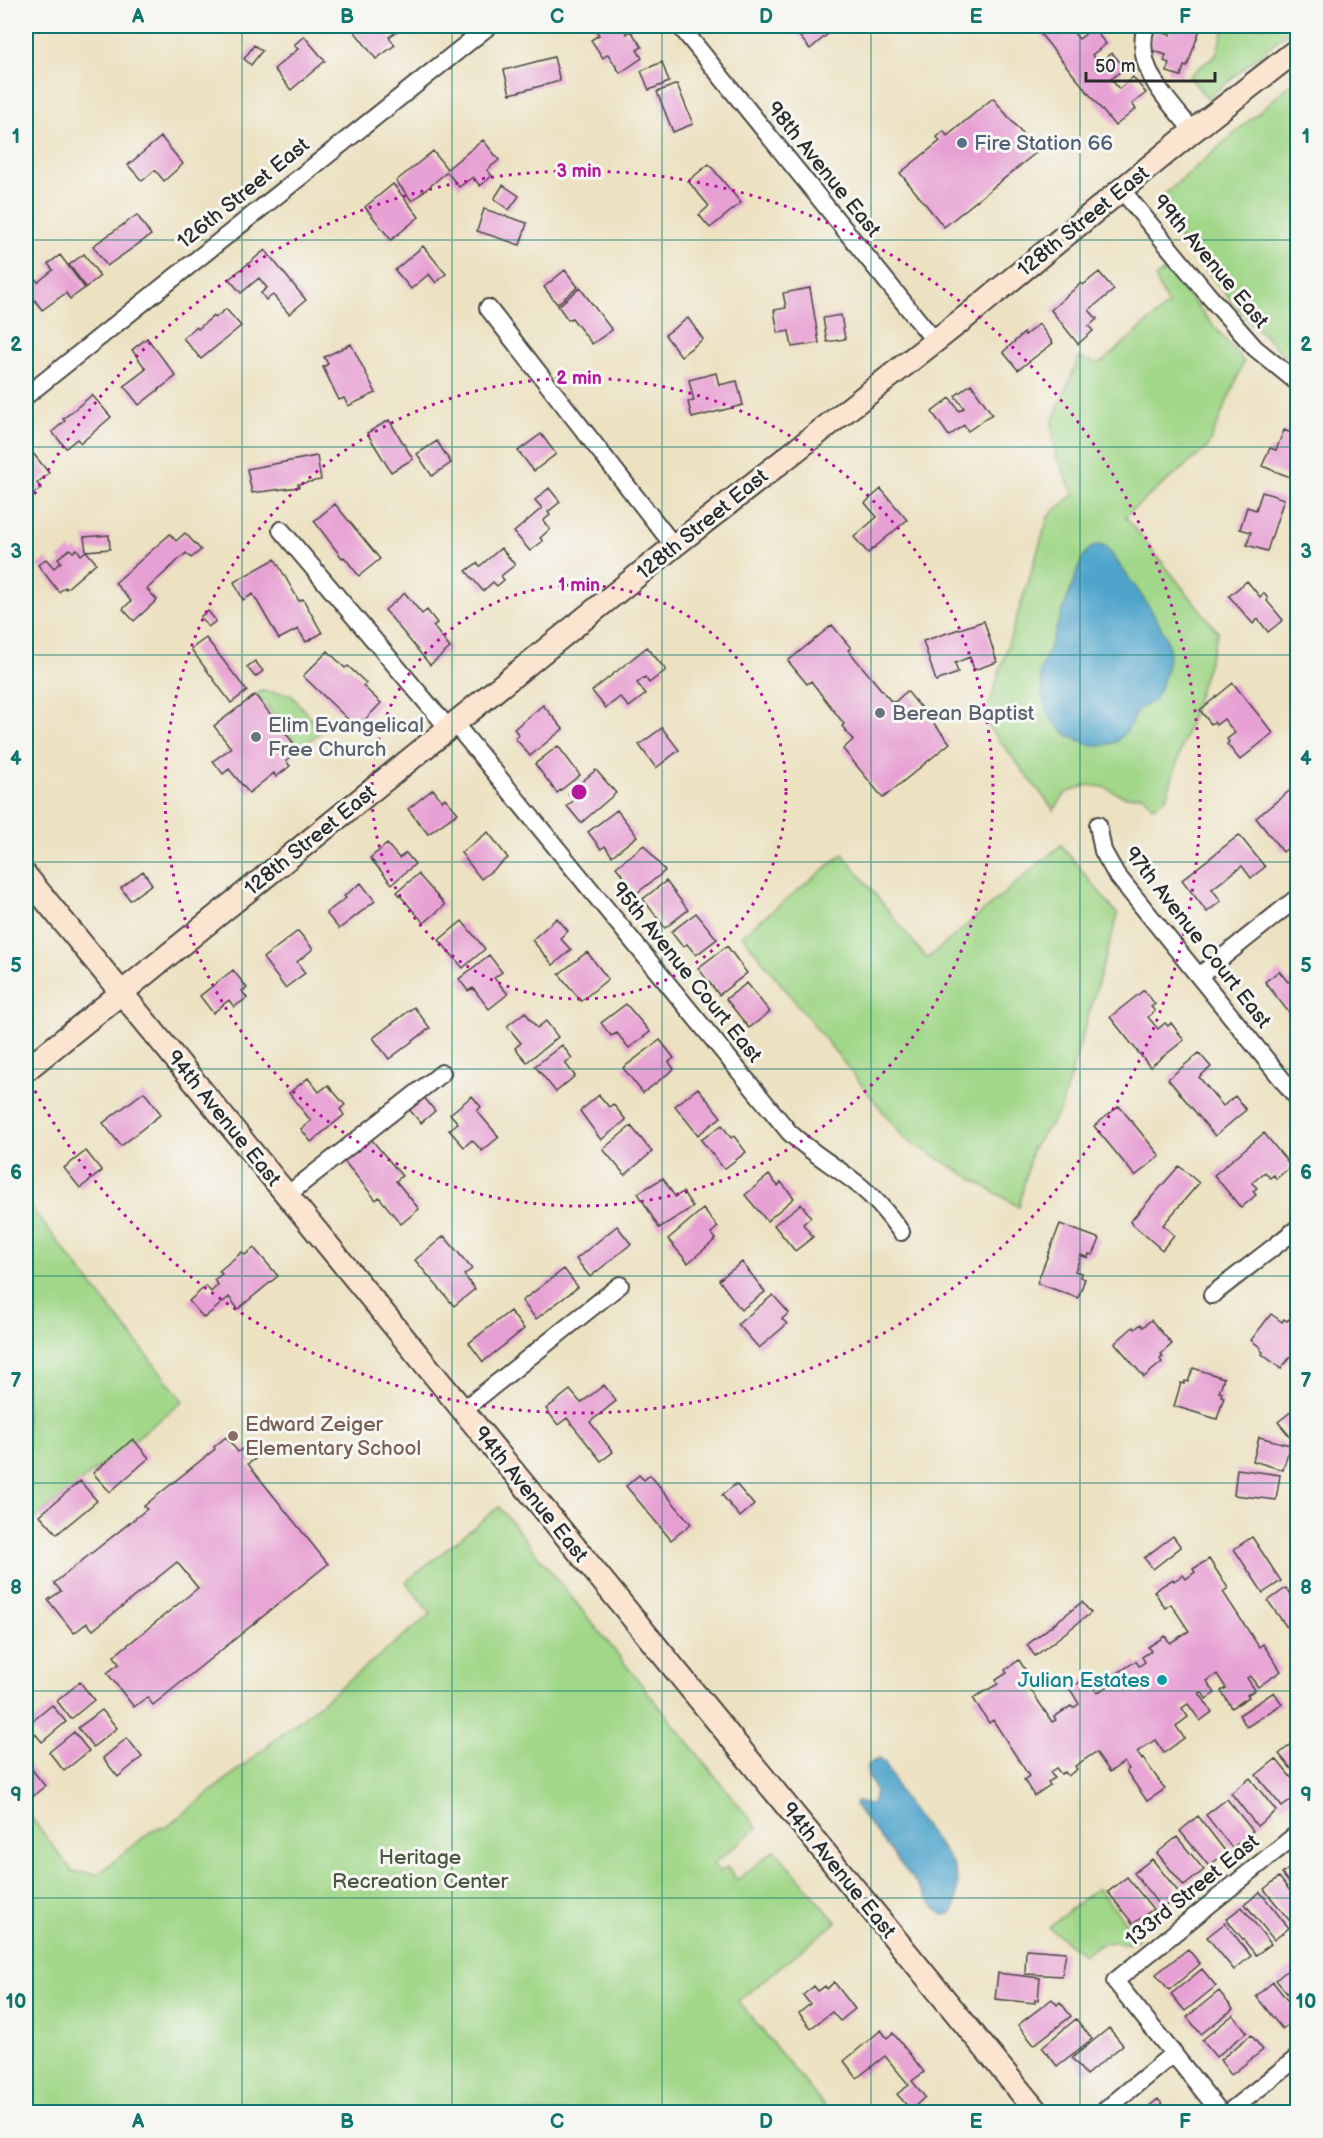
<svg xmlns="http://www.w3.org/2000/svg" width="1323" height="2138" font-family="'Balsamiq Sans',sans-serif">
<style>
.green{fill:#a1d789;stroke:#66815a;stroke-width:1.5}
.water{fill:#50a4cc;stroke:#3e687c;stroke-width:1.5}
.building{fill:#e7a0d3}
.lines{fill:none;stroke-linecap:round;stroke-linejoin:round}
.street-casing{stroke:#484642;stroke-width:20}
.secondary-casing{stroke:#484642;stroke-width:26}
.street{stroke:#fff;stroke-width:16}
.secondary{stroke:#fce5d0;stroke-width:22}
.grid{fill:none;stroke:#0f766e;stroke-width:1.5;stroke-opacity:0.55}
.ring{fill:none;stroke:#b5179e;stroke-width:3;stroke-dasharray:3 6}
.service-dot{fill:#5c6f8a;stroke:#f6f6f2;stroke-width:2}
.worship-dot{fill:#6b7280;stroke:#f6f6f2;stroke-width:2}
.education-dot{fill:#8d6e63;stroke:#f6f6f2;stroke-width:2}
.culture-dot{fill:#0f9aa8;stroke:#f6f6f2;stroke-width:2}
.labels{text-anchor:middle;stroke-width:6;stroke-linejoin:round;paint-order:stroke}
.service-label{font-size:21px;fill:#4e5e75;stroke:#f6f6f2;text-anchor:start}
.street-label{font-size:21px;fill:#2b2b2b;stroke:#f6f6f2}
.worship-label{font-size:21px;fill:#5b616d;stroke:#f6f6f2;text-anchor:start}
.education-label{font-size:21px;fill:#785e54;stroke:#f6f6f2;text-anchor:start}
.culture-label{font-size:21px;fill:#0d838f;stroke:#f6f6f2;text-anchor:end}
.park-label{font-size:21px;fill:#485642;stroke:#f6f6f2}
.centre{fill:#b5179e;stroke:#f6f6f2;stroke-width:3}
.ring-label{font-size:18px;text-anchor:middle;font-weight:bold;fill:#b5179e;stroke:#f6f6f2;stroke-width:6;stroke-linejoin:round;paint-order:stroke}
.neatline{fill:none;stroke:#0f766e;stroke-width:2}
.grid-label{font-size:20px;text-anchor:middle;font-weight:bold;fill:#0f766e}
</style>
<rect width="100%" height="100%" fill="#f6f6f2"/>
<filter id="ink" filterUnits="userSpaceOnUse"><feTurbulence type="fractalNoise" baseFrequency=".0167" numOctaves="2"/><feDisplacementMap in="SourceGraphic" scale="12" xChannelSelector="R" yChannelSelector="G"/><feConvolveMatrix kernelMatrix="1 2 1 2 8 2 1 2 1" color-interpolation-filters="sRGB"/></filter>
<filter id="wash" filterUnits="userSpaceOnUse"><feTurbulence type="fractalNoise" baseFrequency=".008" numOctaves="4" result="noise"/><feDisplacementMap in="SourceGraphic" scale="24" xChannelSelector="R" yChannelSelector="G"/><feGaussianBlur stdDeviation="1.35" result="paint"/><feColorMatrix in="noise" values="0 0 0 0 0 0 0 0 0 0 0 0 0 0 0 0 0 1.4 0 .05"/><feComposite in="paint" operator="in"/></filter>
<g filter="url(#wash)">
<rect width="100%" height="100%" fill="#ece1c1"/>
<path class="green" d="M1225 26H1295L1207 99 1189 76 1216 54Z
M1297 79V367L1251 323 1170 228 1159 206 1165 194Z
M1166 269 1244 362 1207 448 1125 516 1218 632 1166 798 1153 807 1143 795 1125 797 1104 787 1087 785 1066 793 1054 810 984 721 1049 515 1074 495 1056 455 1052 422 1079 358 1095 363 1102 362 1168 305 1155 278Z
M261 691 290 694 322 731 300 748 257 694Z
M1061 845 1118 915 1060 1111 1032 1149 1019 1207 904 1138 742 935 843 854 927 959Z
M26 1201 183 1401 26 1525Z
M499 1507 757 1828 713 1864 720 1872 727 1867 737 1880 775 1850 836 1922 738 2001 829 2112H26V1813L27 1812 73 1872 98 1874 154 1829 167 1827 431 1614 406 1582Z
M1097 1888 1139 1938C1130 1945 1126 1944 1116 1942 1103 1941 1092 1948 1083 1955L1049 1927Z"/>
<path class="water" d="M1095 545 1105 546 1113 556C1127 576 1170 630 1169 652 1169 669 1161 686 1154 701L1138 709 1128 729 1116 742 1101 746 1089 745 1068 735 1053 722 1043 699 1040 672 1082 559 1087 551Z
M879 1759 884 1761 903 1798 950 1860 955 1870 958 1883 955 1910 951 1914 943 1915 934 1906 855 1806 856 1802 869 1805C890 1791 848 1768 879 1759Z"/>
<g id="blocks">
<path class="building" d="M363 26H405L389 37 395 45 376 59 355 32Z
M593 26H622L627 34 631 31 642 47 637 50 642 58 620 73 608 54 603 58 591 40 599 35Z
M791 26H823L829 33 810 49Z
M1034 26H1078L1072 31 1079 39 1093 28 1106 44 1092 55 1099 64 1112 53 1125 68 1111 79 1119 89 1133 77 1146 93 1132 104 1136 109 1115 126Z
M1173 26H1201L1187 67 1184 66 1181 76 1167 72 1169 63 1164 61 1166 55 1148 49 1155 30 1170 35Z
M304 36 325 61 291 90 274 69 298 49 294 45Z
M254 45 262 51 251 65 244 59Z
M554 57 560 81 510 94 504 70Z
M662 62 669 82 649 90 641 71Z
M677 84 693 124 673 132 657 92Z
M993 98 1037 152 944 227 900 173 940 141 937 137 944 131 947 136Z
M161 137 183 164 164 181 155 170 142 181 128 165Z
M483 140 499 160 487 170 492 176 480 186 473 177 459 187 447 172 412 201 396 181 433 151 447 169Z
M709 164 741 203 710 228 699 215 709 206 688 181Z
M393 184 419 217 391 240 365 207Z
M503 185 519 196 509 210 494 199Z
M484 209 527 223 520 245 477 231Z
M137 215 151 235 107 266 93 246Z
M423 246 446 274 436 283 429 274 411 289 395 270Z
M265 250 306 300 289 314 273 295 266 300 261 293 267 288 259 278 241 293 229 279Z
M84 254 100 276 86 287 69 265Z
M60 255 85 288 70 299 66 293 42 310 26 288V279L32 275 38 282 53 270 48 264Z
M565 270 578 287 557 304 544 287Z
M1099 272 1114 290 1089 310 1097 319 1089 326 1093 331 1078 344 1051 310 1081 283 1083 285Z
M580 288 612 330 592 344 572 318 568 320 558 306Z
M810 288 819 343 792 347 789 331 778 333 774 310 786 308 783 293Z
M226 309 241 326 201 359 183 338 196 327 198 329 213 316 215 318Z
M841 315 845 339 827 342 823 318Z
M688 318 703 339 681 356 665 335Z
M1039 324 1053 343 1018 370 1003 352 1024 333 1025 335Z
M147 338 176 376 139 405 124 386 146 369 132 350Z
M351 344 376 393 348 406 344 398 339 400 323 367 328 364 324 357Z
M716 373 719 385 737 381 743 405 692 418 688 402 694 401 689 380Z
M971 384 992 414 968 431 964 425 949 436 932 412 950 398 959 411 964 408 955 396Z
M92 395 111 417 81 443 77 439 66 448 52 432 65 421 63 419Z
M389 420 413 459 391 472 367 433Z
M1284 430 1298 436V460L1290 477 1262 466 1270 448 1276 450Z
M541 434 556 454 534 471 518 451Z
M437 441 451 463 432 476 417 454Z
M32 452 49 473 37 483 41 488 26 500V457Z
M317 456 321 480 298 484 299 487 252 493 247 469Z
M549 488 560 502 548 512 550 515 543 521 550 529 540 538 543 541 530 551 514 532 542 508 535 500Z
M881 489 907 520 868 553 854 537 877 517 865 503Z
M1262 492 1284 499 1267 551 1247 545 1251 532 1240 529 1247 507 1256 510Z
M335 504 380 559 359 576 344 557 342 558 314 521Z
M185 533 201 550 191 558 186 553 147 589 157 600 134 621 123 609 131 601 115 583 170 534 176 541Z
M109 535 110 549 86 551 96 563 66 589 65 587 59 592 38 565 46 559 54 568 61 562 58 558 70 549 73 552 77 549 81 555 86 551 84 537Z
M501 548 515 565 501 576 504 580 497 586 493 582 483 591 466 571 477 563 480 566Z
M275 559 299 601 303 599 322 633 306 642 298 629 279 639 253 594 243 600 234 582Z
M1247 581 1260 597 1264 593 1268 599 1267 601 1283 620 1268 632 1258 619 1253 624 1229 596Z
M405 593 422 614 427 610 437 623 433 626 450 648 430 665 385 610Z
M208 611 216 621 208 627 200 617Z
M984 621 997 662 974 670 970 657 955 663 958 673 936 681 923 641Z
M832 625 851 648 848 650 890 700 895 702 907 691 950 743 883 798 843 749 853 740 842 726 844 724 811 681 807 684 788 661Z
M206 638 247 691 231 703 191 649Z
M647 647 666 670 649 683 645 677 637 683 646 694 629 707 620 697 606 708 592 691Z
M328 651 345 668 348 666 366 683 363 686 381 703 357 728 303 676Z
M255 661 263 671 255 677 247 667Z
M1233 683 1273 733 1240 760 1227 744 1229 742 1227 739 1235 733 1224 719 1216 725 1214 722 1211 724 1200 710Z
M255 695 299 750 286 761 290 766 276 777 274 773 249 793 229 769 223 774 213 761 231 748 214 726Z
M543 705 563 729 530 756 515 738 519 735 514 729Z
M662 728 679 750 656 768 639 745Z
M558 746 580 775 557 793 535 764Z
M596 770 616 793 581 823 567 806 574 800 568 793Z
M1298 784V823L1293 827 1298 832V839L1283 852 1256 818Z
M433 789 442 801 445 798 458 813 428 834 408 809Z
M617 810 637 836 612 856 605 846 601 849 588 832Z
M488 832 508 858 481 879 461 853Z
M1239 835 1265 867 1251 878 1242 866 1212 889 1221 901 1207 912 1182 880Z
M387 844 399 858 406 853 415 864 392 884 370 858Z
M644 845 665 871 637 893 616 867Z
M143 871 152 884 130 900 121 888Z
M418 874 445 905 424 923 397 892Z
M666 881 688 910 665 928 643 899Z
M361 883 375 901 339 929 326 913 346 898 344 896Z
M696 913 717 939 696 955 687 944 683 947 671 932Z
M557 918 568 931 560 938 571 950 553 965 532 940Z
M462 921 485 949 463 968 439 940Z
M298 931 313 949 297 962 305 973 285 988 263 958Z
M727 946 747 973 719 995 698 968Z
M587 952 608 979 581 1001 559 974Z
M489 955 502 972 494 978 508 994 489 1009 473 988 468 991 459 979Z
M233 970 247 988 242 991 247 998 234 1007 229 1000 213 1013 200 996Z
M1279 971 1288 982 1298 975V1008L1290 1014 1265 982Z
M747 983 770 1012 749 1028 726 999Z
M1144 990 1155 1004 1151 1007 1155 1011 1148 1017 1158 1029 1165 1023 1168 1026 1171 1023 1184 1040 1150 1067 1110 1017Z
M626 1004 650 1032 629 1048 617 1033 611 1036 601 1023Z
M414 1007 430 1028 389 1059 373 1038Z
M525 1012 537 1028 546 1021 558 1037 527 1062 515 1048 521 1043 507 1026Z
M660 1040 674 1058 669 1062 674 1069 643 1093 623 1068Z
M562 1045 572 1058 565 1063 575 1076 556 1092 535 1066Z
M1199 1053 1211 1067 1199 1077 1223 1106 1235 1096 1246 1110 1215 1136 1168 1079Z
M308 1078 319 1092 328 1085 345 1105 340 1109 344 1115 311 1142 301 1129 311 1121 289 1093Z
M698 1088 721 1117 698 1135 675 1106Z
M144 1092 161 1114 121 1146 103 1123Z
M599 1095 609 1107 613 1104 626 1120 601 1140 580 1111Z
M423 1096 435 1111 421 1123 408 1108Z
M472 1096 481 1107 477 1111 499 1137 482 1151 472 1140 464 1147 449 1130 458 1123 450 1114Z
M1119 1106 1160 1156 1135 1176 1094 1126Z
M722 1125 731 1138 734 1136 746 1152 724 1169 701 1140Z
M631 1126 652 1152 625 1175 603 1149Z
M1264 1133 1291 1166 1276 1179 1274 1175 1270 1178 1265 1172 1252 1183 1257 1188 1253 1191 1256 1195 1241 1208 1214 1175Z
M371 1139 402 1176 396 1181 419 1209 401 1224 379 1197 376 1200 344 1161Z
M86 1151 102 1171 80 1188 64 1168Z
M1179 1166 1199 1183 1163 1225 1174 1235 1162 1250 1130 1222Z
M769 1175 778 1186 781 1182 794 1198 767 1221 745 1195Z
M663 1178 675 1197 683 1192 693 1207 659 1228 638 1193Z
M801 1204 811 1217 803 1224 813 1237 795 1251 774 1225Z
M703 1209 718 1227 711 1233 716 1239 688 1263 668 1239Z
M1060 1224 1100 1239 1093 1255 1089 1254 1088 1258 1081 1255 1075 1271 1081 1273 1080 1277 1085 1279 1078 1298 1037 1283Z
M617 1226 631 1244 590 1277 576 1259Z
M444 1236 472 1269 464 1275 475 1289 454 1306 415 1260Z
M254 1248 278 1276 238 1309 229 1297 204 1318 189 1301 206 1286 211 1292 218 1285 214 1280 222 1274 219 1271 242 1252 245 1255Z
M742 1262 765 1292 741 1310 719 1280Z
M564 1269 578 1287 536 1319 522 1301Z
M773 1295 789 1313 782 1319 787 1324 759 1348 738 1324Z
M510 1311 524 1329 483 1362 469 1343Z
M1271 1314 1282 1322 1284 1319 1287 1321 1289 1319 1298 1326V1347L1281 1369 1262 1354 1263 1352 1260 1350 1261 1348 1251 1340Z
M1151 1320 1172 1344 1161 1354 1163 1357 1160 1359 1162 1362 1144 1377 1115 1343 1133 1327 1135 1329 1141 1324 1143 1327Z
M1193 1368 1224 1378 1219 1392 1222 1393 1221 1396 1224 1397 1217 1419 1174 1406 1181 1383 1184 1384 1185 1381 1188 1382Z
M604 1385 616 1401 590 1422 613 1452 601 1461 567 1418 558 1425 546 1409 570 1390 581 1403Z
M1298 1406V1446L1278 1422Z
M226 1437 238 1452 245 1447 255 1459 248 1464 328 1564 153 1705 147 1697 134 1707 107 1673 119 1664 114 1656 198 1588 177 1562 93 1630 87 1623 74 1633 48 1600 61 1591 54 1583 147 1509 144 1506 215 1449 214 1447Z
M1259 1437 1290 1445 1283 1470 1253 1461Z
M133 1439 149 1458 110 1492 93 1473Z
M1237 1469 1280 1475 1276 1500 1234 1495Z
M639 1475 644 1480 650 1475 691 1524 671 1540 626 1486Z
M80 1481 97 1501 57 1534 40 1515Z
M736 1484 754 1505 740 1517 722 1495Z
M1173 1536 1181 1547 1153 1569 1144 1558Z
M1252 1537 1281 1581 1263 1593 1234 1549Z
M1209 1559 1228 1588 1223 1592 1259 1647 1263 1644 1281 1671 1258 1687 1250 1676 1247 1678 1255 1690 1247 1695 1249 1697 1232 1708 1221 1691 1226 1688 1217 1674 1207 1681 1215 1693 1206 1699 1202 1692 1199 1693 1212 1712 1200 1721 1188 1704 1182 1708 1188 1717 1176 1726 1184 1738 1164 1753 1155 1740 1137 1752 1142 1760 1143 1758 1165 1789 1147 1801 1126 1771 1129 1769 1124 1762 1110 1772 1096 1752 1075 1766 1077 1769 1068 1776 1065 1772 1061 1774 1056 1768 1050 1772 1054 1778 1048 1782 1050 1785 1034 1796 1024 1780 1029 1776 993 1720 989 1723 973 1698 998 1684 996 1680 1007 1673 1005 1670 1019 1660 1030 1677 1025 1681 1052 1722 1056 1720 1054 1717 1071 1706 1073 1708 1079 1704 1070 1689 1087 1677 1097 1693 1118 1679 1115 1675 1136 1661 1139 1666 1145 1662 1142 1657 1151 1651 1148 1647 1165 1636 1170 1643 1189 1631 1171 1604 1165 1608 1154 1591 1173 1579 1174 1581 1183 1575 1186 1579 1195 1572 1193 1569Z
M1286 1588 1298 1605V1643L1268 1601Z
M1082 1602 1091 1613 1035 1656 1027 1645Z
M80 1682 94 1700 71 1719 57 1701Z
M1274 1692 1282 1704 1247 1727 1239 1715Z
M52 1705 66 1722 42 1742 28 1725Z
M102 1710 117 1728 93 1747 78 1728Z
M74 1732 89 1751 64 1771 49 1752Z
M127 1738 142 1757 118 1777 103 1758Z
M1298 1739V1777L1279 1754Z
M1276 1759 1298 1786V1795L1282 1807 1256 1775Z
M26 1762 45 1786 26 1802Z
M1250 1778 1276 1811 1257 1826 1231 1793Z
M1227 1799 1253 1831 1232 1848 1206 1815Z
M1198 1816 1226 1852 1209 1866 1180 1831Z
M1177 1837 1204 1870 1184 1886 1157 1853Z
M1152 1859 1180 1894 1162 1909 1134 1873Z
M1298 1861V1894L1282 1874Z
M1127 1877 1153 1909 1133 1924 1108 1892Z
M1279 1877 1298 1901V1921L1293 1925 1264 1889Z
M1260 1892 1289 1928 1274 1940 1245 1904Z
M1242 1907 1271 1944 1256 1955 1226 1919Z
M1225 1923 1251 1956 1234 1970 1207 1937Z
M1026 1949 1066 1952 1062 1976 1025 1974Z
M1188 1949 1200 1964 1169 1990 1156 1974Z
M1291 1967 1298 1975V2007L1276 1980Z
M1202 1969 1216 1986 1185 2011 1171 1994Z
M998 1973 1040 1978 1038 2000 1035 1999V2003L995 1999Z
M834 1982 855 2009 840 2021 832 2012 811 2028 799 2013 810 2004 803 1995 814 1986 818 1991 825 1986 827 1989Z
M1273 1982 1298 2014V2017L1282 2029 1256 1996Z
M1219 1991 1233 2009 1201 2034 1187 2017Z
M1052 1999 1057 2005 1060 2002 1071 2016 1034 2045 1018 2025Z
M1233 2015 1247 2032 1216 2057 1202 2040Z
M1076 2019 1092 2039 1057 2066 1042 2047Z
M1109 2028 1123 2045 1086 2075 1072 2058Z
M881 2030 887 2038 893 2033 924 2072 912 2081 925 2097 911 2110 897 2094 909 2085 885 2056 857 2078 844 2061Z
M1251 2035 1263 2050 1231 2075 1220 2060Z
M1158 2099 1169 2112H1142Z"/>
</g>
</g>
<g filter="url(#ink)">
<use href="#blocks" fill-opacity="0" stroke="#484642" stroke-width="1.5"/>
<g class="lines">
<defs>
<path id="street" d="M680 26 934 340
M1146 26C1133 69 1168 100 1193 131
M1121 189 1209 296 1255 348 1298 383
M488 308 674 546
M26 396 489 26
M281 530 449 729
M455 724 789 1132C811 1153 837 1167 860 1186 876 1199 889 1215 901 1232
M1098 825 1103 851 1116 874 1298 1099
M1199 976 1298 897
M287 1195 442 1073
M1212 1295 1298 1228
M463 1410 620 1285
M1103 2112 1174 2053
M1220 2112 1115 1981 1298 1833
M1229 2112 1298 2057"/>
<path id="secondary" d="M26 876 1037 2112
M26 1070 674 546 967 316 1193 131 1298 49"/>
</defs>
<use href="#street" class="street-casing"/>
<use href="#secondary" class="secondary-casing"/>
<use href="#street" class="street"/>
<use href="#secondary" class="secondary"/>
</g>
</g>
<path class="grid" d="M242 26V2112M452 26V2112M662 26V2112M871 26V2112M1080 26V2112M26 240H1298M26 447H1298M26 655H1298M26 862H1298M26 1069H1298M26 1276H1298M26 1483H1298M26 1691H1298M26 1898H1298"/>
<g class="ring">
<circle cx="579" cy="792" r="207"/>
<circle cx="579" cy="792" r="414"/>
<path d="M26 510A621 621 0 1 1 26 1074"/>
</g>
<circle class="service-dot" cx="962" cy="143" r="6"/>
<g class="worship-dot">
<circle cx="880" cy="713" r="6"/>
<circle cx="256" cy="737" r="6"/>
</g>
<circle class="education-dot" cx="233" cy="1436" r="6"/>
<circle class="culture-dot" cx="1162" cy="1680" r="6"/>
<g class="labels">
<g class="service-label">
<text x="974" y="150">Fire Station 66</text>
</g>
<g class="street-label">
<text transform="translate(824 169) rotate(51)" y="7">98th Avenue East</text>
<text transform="translate(243 193) rotate(-39)" y="7">126th Street East</text>
<text transform="translate(1083 221) rotate(-39)" y="7">128th Street East</text>
<text transform="translate(1211 261) rotate(50)" y="7">99th Avenue East</text>
<text transform="translate(702 524) rotate(-39)" y="7">128th Street East</text>
<text transform="translate(310 840) rotate(-39)" y="7">128th Street East</text>
<text transform="translate(1198 937) rotate(52)" y="7">97th Avenue Court East</text>
<text transform="translate(687 972) rotate(51)" y="7">95th Avenue Court East</text>
<text transform="translate(224 1118) rotate(51)" y="7">94th Avenue East</text>
<text transform="translate(531 1494) rotate(51)" y="7">94th Avenue East</text>
<text transform="translate(839 1870) rotate(51)" y="7">94th Avenue East</text>
<text transform="translate(1192 1890) rotate(-39)" y="7">133rd Street East</text>
</g>
<g class="worship-label">
<text x="892" y="720">Berean Baptist</text>
<text x="268" y="732">Elim Evangelical<tspan x="268" dy="24">Free Church</tspan></text>
</g>
<g class="education-label">
<text x="245" y="1431">Edward Zeiger<tspan x="245" dy="24">Elementary School</tspan></text>
</g>
<g class="culture-label">
<text x="1150" y="1687">Julian Estates</text>
</g>
<g class="park-label">
<text x="420" y="1864">Heritage<tspan x="420" dy="24">Recreation Center</tspan></text>
</g>
</g>
<circle cx="579" cy="792" r="9" class="centre"/>
<g class="ring-label">
<text x="579" y="177">3 min</text>
<text x="579" y="384">2 min</text>
<text x="579" y="591">1 min</text>
</g>
<rect width="1323" height="2138" fill="none" stroke="#f6f6f2" stroke-width="66"/>
<path d="M1086 72v9h129v-9" fill="none" stroke="#2b2b2b" stroke-width="3"/>
<text x="1095" y="72" font-size="18" fill="#2b2b2b" stroke="#f6f6f2" stroke-width="4.5" paint-order="stroke">50 m</text>
<rect x="33" y="33" width="1257" height="2072" class="neatline"/>
<g class="grid-label">
<text x="138" y="23">A</text>
<text x="347" y="23">B</text>
<text x="557" y="23">C</text>
<text x="766" y="23">D</text>
<text x="976" y="23">E</text>
<text x="1185" y="23">F</text>
<text x="16" y="143">1</text>
<text x="1306" y="143">1</text>
<text x="16" y="351">2</text>
<text x="1306" y="351">2</text>
<text x="16" y="558">3</text>
<text x="1306" y="558">3</text>
<text x="16" y="765">4</text>
<text x="1306" y="765">4</text>
<text x="16" y="972">5</text>
<text x="1306" y="972">5</text>
<text x="16" y="1179">6</text>
<text x="1306" y="1179">6</text>
<text x="16" y="1387">7</text>
<text x="1306" y="1387">7</text>
<text x="16" y="1594">8</text>
<text x="1306" y="1594">8</text>
<text x="16" y="1801">9</text>
<text x="1306" y="1801">9</text>
<text x="16" y="2008">10</text>
<text x="1306" y="2008">10</text>
<text x="138" y="2128">A</text>
<text x="347" y="2128">B</text>
<text x="557" y="2128">C</text>
<text x="766" y="2128">D</text>
<text x="976" y="2128">E</text>
<text x="1185" y="2128">F</text>
</g>
</svg>
